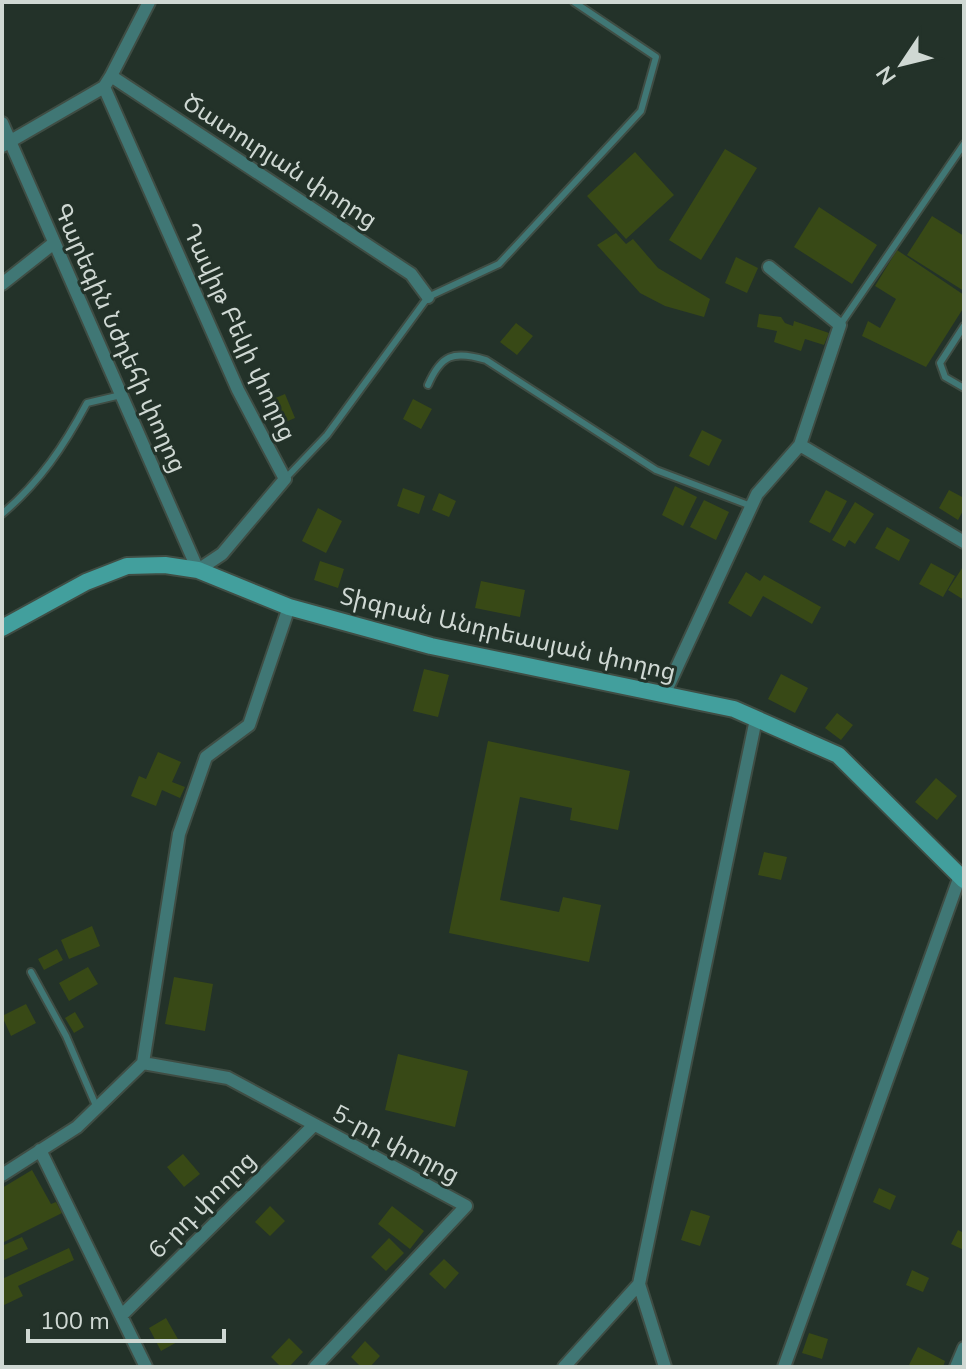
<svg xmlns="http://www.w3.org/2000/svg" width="966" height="1369" font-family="'Nunito Sans','Noto Sans Armenian',sans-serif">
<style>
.building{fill:#384916}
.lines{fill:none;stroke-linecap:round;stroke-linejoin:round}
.lane-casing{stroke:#3f4d44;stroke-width:10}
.street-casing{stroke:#3f4d44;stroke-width:16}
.secondary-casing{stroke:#3f4d44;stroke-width:20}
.lane{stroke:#407775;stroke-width:6}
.street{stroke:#407775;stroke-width:12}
.secondary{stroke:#429f9d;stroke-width:16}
.labels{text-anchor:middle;stroke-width:6;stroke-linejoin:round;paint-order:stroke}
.street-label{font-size:24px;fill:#cfd8d3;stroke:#233229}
</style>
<rect width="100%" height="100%" fill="#233229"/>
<path class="building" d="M725 149 757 168 701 260 669 240Z
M635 152 674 195 626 239 587 196Z
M819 207 877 245 852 284 794 247Z
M932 216 964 236V291L907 255Z
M616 233 626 244 633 239 658 268 710 299 704 317 665 306 640 293 597 245Z
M897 250 964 295V307L926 367 862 336 868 321 880 328 896 299 875 286Z
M736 257 758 268 747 293 725 283Z
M759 314 781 317 785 323 793 326 794 321 829 333 824 345 805 339 801 351 774 342 777 331 757 327Z
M516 323 533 336 517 355 500 342Z
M285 394 295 418 283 423 273 399Z
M413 399 432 409 421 429 403 419Z
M702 430 722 440 709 466 689 456Z
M675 486 697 497 683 526 662 515Z
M403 488 425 496 419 514 397 506Z
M826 490 847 501 830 533 809 522Z
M949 490 964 498V509L958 520 939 508Z
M439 493 456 501 449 517 432 510Z
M704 500 729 512 716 540 690 527Z
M855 502 874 514 855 544 849 540 845 547 832 540Z
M318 508 342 521 326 553 302 541Z
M887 527 910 540 899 561 875 548Z
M320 561 344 569 338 588 314 580Z
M931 563 955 576 943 597 919 584Z
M964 565V600L948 590Z
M746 572 760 581 764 575 821 607 812 624 763 596 751 617 728 603Z
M481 581 525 590 520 617 475 608Z
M424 669 449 675 438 717 413 711Z
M781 674 808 688 795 713 768 699Z
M837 713 853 725 841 740 825 728Z
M488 741 630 771 618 830 570 820 572 808 520 797 500 900 559 912 563 897 601 905 589 962 449 933Z
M158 752 181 762 172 782 185 787 180 798 162 790 156 806 131 796 139 776 146 779Z
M936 778 957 796 937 820 915 802Z
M764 852 787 857 781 880 758 875Z
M92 926 100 946 69 959 61 940Z
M57 949 63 960 44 970 38 959Z
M88 967 98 984 69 1001 59 983Z
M174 977 213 984 205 1031 165 1024Z
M26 1004 36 1023 11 1036 2 1016Z
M75 1012 84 1027 74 1033 65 1018Z
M398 1054 468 1071 455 1127 385 1110Z
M183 1154 200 1174 184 1187 167 1167Z
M32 1170 51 1204 56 1202 62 1213 2 1243V1188Z
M879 1188 896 1196 890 1210 873 1202Z
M270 1206 285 1221 270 1236 255 1222Z
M392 1206 424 1231 410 1249 378 1224Z
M691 1210 710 1216 700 1246 681 1240Z
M958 1230 964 1233V1250L951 1244Z
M22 1237 28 1249 2 1261V1246Z
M389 1238 404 1253 386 1271 371 1257Z
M69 1248 74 1260 18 1286 23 1296 2 1306V1279Z
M444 1259 459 1273 445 1289 429 1274Z
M912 1270 929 1278 923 1292 906 1285Z
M166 1318 179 1341 161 1351 149 1328Z
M809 1333 828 1339 822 1359 802 1353Z
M289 1338 303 1352 289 1367H281L271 1357Z
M365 1341 380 1356 370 1367H361L351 1357Z
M918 1347 945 1361 943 1367H908Z"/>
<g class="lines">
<defs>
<path id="lane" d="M840 325 964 144
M964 326 940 363 945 377 964 388
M428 385C441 355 453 350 486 360L656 470 751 506
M285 479 327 435 428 297 499 264 641 111 656 57 574 2
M2 514C40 482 64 446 87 403L121 395
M31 972 66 1036 97 1108"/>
<path id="street" d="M111 76 149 2
M2 123 198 570 222 554 285 479 238 390 104 87
M2 146 104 87 111 76 411 274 428 297
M2 284 54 243
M800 445 964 542
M664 695 757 494 800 445 840 325 769 267
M143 1063 228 1078 466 1206 315 1367
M40 1150 146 1367
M2 1175 77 1127 143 1063 179 834 206 757 249 725 289 607
M121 1316 314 1125
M564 1367 639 1284
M665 1367 639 1284 756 719
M784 1367 960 876
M956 1367 964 1348"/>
<path id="secondary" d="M2 628 86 582 127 566 165 565 198 570 289 607 431 646 734 709 838 755 964 880"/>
</defs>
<use href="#lane" class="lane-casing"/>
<use href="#street" class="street-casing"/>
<use href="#secondary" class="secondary-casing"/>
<use href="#lane" class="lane"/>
<use href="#street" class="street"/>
<use href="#secondary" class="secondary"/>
</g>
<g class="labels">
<g class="street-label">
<text transform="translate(280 161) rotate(33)" y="8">Ծատուրյան փողոց</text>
<text transform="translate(239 332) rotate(65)" y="8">Դավիթ Բեկի փողոց</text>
<text transform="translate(120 338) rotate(66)" y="8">Գարեգին Նժդեհի փողոց</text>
<text transform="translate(508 634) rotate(13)" y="8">Տիգրան Անդրեասյան փողոց</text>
<text transform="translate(396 1144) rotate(28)" y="8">5-րդ փողոց</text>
<text transform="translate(202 1205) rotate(-45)" y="8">6-րդ փողոց</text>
</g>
</g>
<rect width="966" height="1369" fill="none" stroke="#cfd8d3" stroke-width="8"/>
<g transform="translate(902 64) rotate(235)" stroke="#233229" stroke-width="6" paint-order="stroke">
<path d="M0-6L14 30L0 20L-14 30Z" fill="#cfd8d3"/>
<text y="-12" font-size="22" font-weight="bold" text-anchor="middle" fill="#cfd8d3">N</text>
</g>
<path d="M28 1329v12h196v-12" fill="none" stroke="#cfd8d3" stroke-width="4"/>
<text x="40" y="1329" font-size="24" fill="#cfd8d3" stroke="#233229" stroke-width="6" paint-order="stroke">100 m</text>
</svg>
